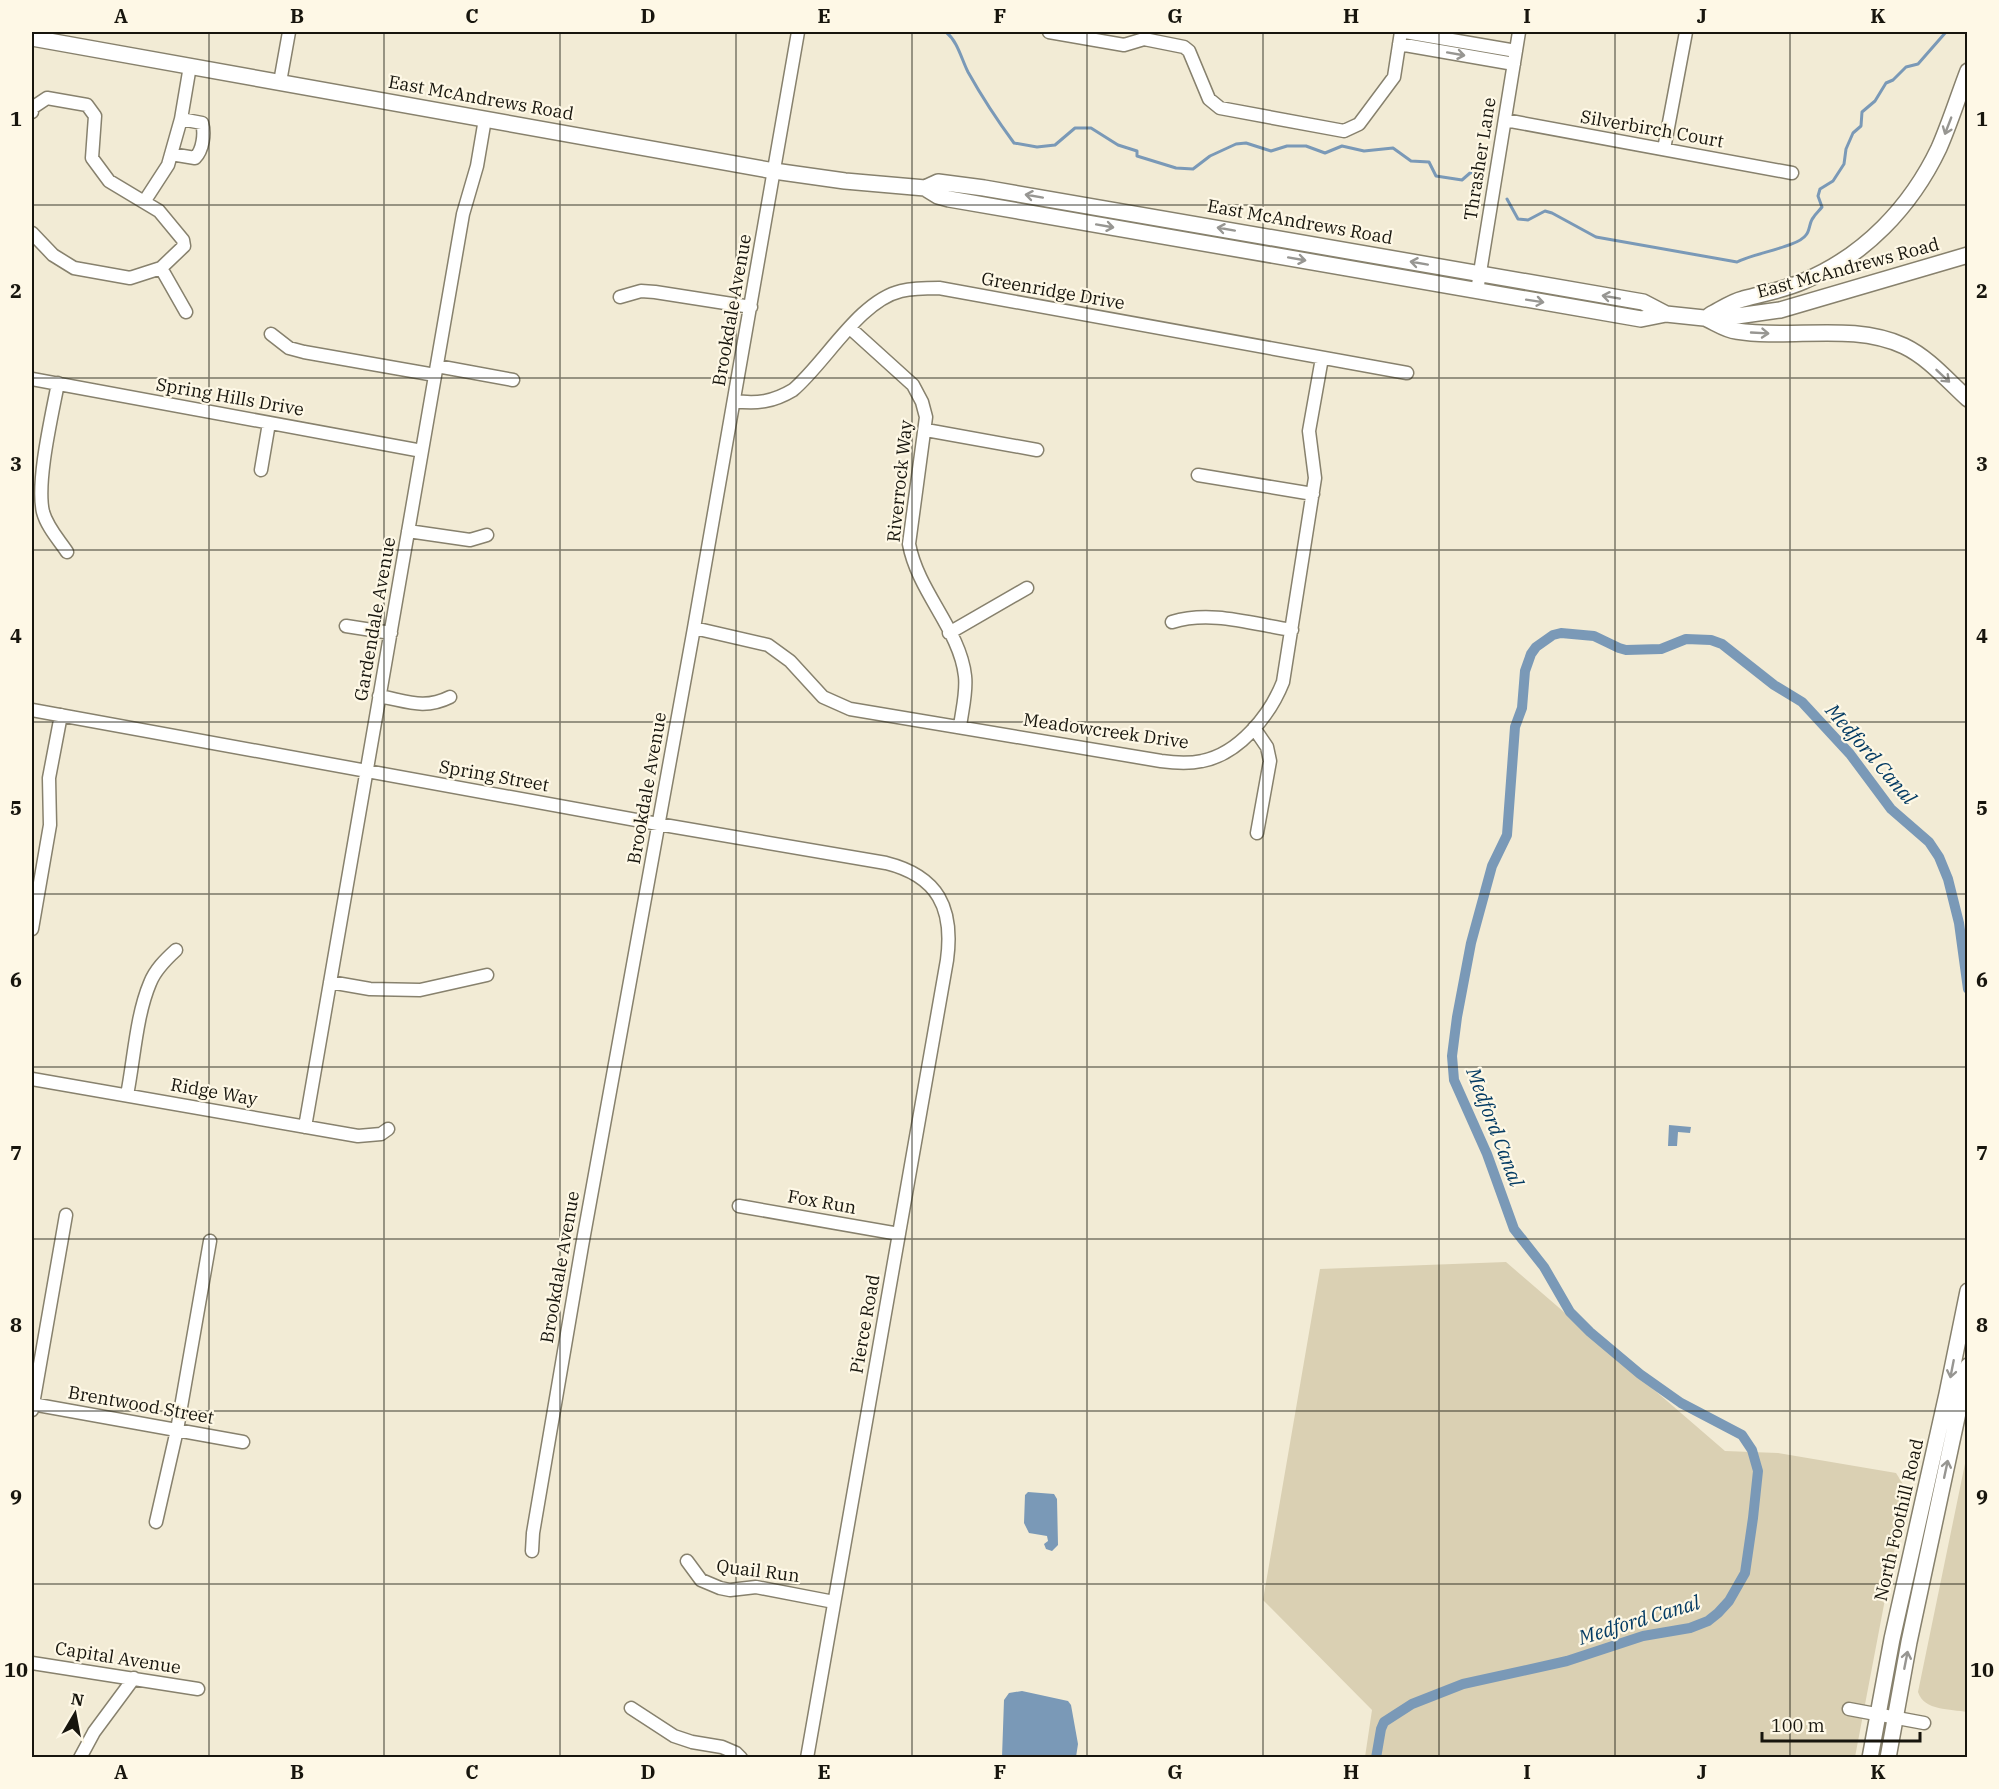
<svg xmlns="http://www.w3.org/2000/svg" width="1999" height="1789" font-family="'IBM Plex Serif',serif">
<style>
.green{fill:#dad0b3}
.water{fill:#7a99b7}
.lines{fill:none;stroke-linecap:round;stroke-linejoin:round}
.stream{stroke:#7a99b7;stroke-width:3}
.canal{stroke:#7a99b7;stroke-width:10}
.minor-casing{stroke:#87816d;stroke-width:15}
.major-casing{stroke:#87816d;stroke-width:18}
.minor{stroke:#fff;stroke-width:12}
.major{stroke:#fff;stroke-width:15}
.oneway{stroke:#979692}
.grid{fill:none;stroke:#17150d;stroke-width:1.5;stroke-opacity:0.55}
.labels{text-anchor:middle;stroke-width:4.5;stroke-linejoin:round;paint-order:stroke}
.street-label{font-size:18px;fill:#17150d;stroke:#fef8e6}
.water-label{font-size:20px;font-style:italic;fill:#043b63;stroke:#fef8e6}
.neatline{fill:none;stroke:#17150d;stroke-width:2}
.grid-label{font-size:20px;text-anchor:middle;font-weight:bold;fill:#17150d}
</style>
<rect width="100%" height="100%" fill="#f2ebd5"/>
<path class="green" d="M1506 1262 1725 1451 1778 1453 1896 1473 1906 1489 1855 1757H1365L1372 1710 1263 1600 1320 1269Z
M1967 1454V1712C1951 1709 1924 1711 1918 1692Z"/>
<path class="water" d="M1669 1125 1691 1127 1690 1133 1678 1132 1677 1146H1668Z
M1028 1492 1054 1494 1057 1499 1058 1545 1052 1551 1046 1549 1044 1544 1048 1541 1047 1536 1029 1533 1024 1523 1025 1495Z
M1022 1691 1068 1701 1071 1705 1078 1744 1076 1757H1002L1004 1700 1009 1693Z"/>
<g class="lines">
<path class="stream" d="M946 32C958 42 961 58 968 72 982 97 997 120 1014 143L1037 147 1055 145 1075 128H1091L1118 145 1137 151V156L1176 168 1193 169 1210 156 1236 144 1246 143 1271 151 1287 146H1306L1325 153 1342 146 1364 151 1393 148 1411 161 1429 162 1436 176 1462 180 1470 173 1480 172
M1507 199 1518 219 1528 220 1545 211 1552 213 1596 237 1737 262C1754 253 1798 247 1806 235 1810 231 1809 223 1813 218 1815 214 1819 211 1822 207L1818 196 1820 189 1833 181 1844 164 1846 149 1853 133 1861 126 1862 112 1875 101 1886 83 1893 80 1906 67 1918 64 1946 32"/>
<path class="canal" d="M1376 1758 1381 1729 1384 1722 1412 1704 1463 1684 1567 1661 1643 1636 1690 1628 1708 1621 1718 1613 1729 1601 1745 1573 1753 1518 1758 1471 1752 1450 1742 1435 1681 1403 1640 1374 1590 1332 1570 1312 1544 1267 1514 1229 1487 1154 1454 1080 1452 1056 1457 1017 1471 943 1492 866 1507 835 1515 727 1522 708 1525 671 1531 654 1536 647 1553 635 1561 633 1594 636 1619 648 1626 650 1661 649 1686 639 1711 640 1722 644 1774 685 1802 702 1850 754 1891 809 1929 842 1939 857 1948 879 1959 923 1968 989"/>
<defs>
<path id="minor" d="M1049 32 1124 45 1144 39 1184 47 1189 51 1209 99 1220 108 1344 131 1359 124 1394 77 1401 32
M1405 32 1516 51
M1399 44 1514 64
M280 82 289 32
M32 112V108L47 98 87 105 95 116 92 158 109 181 159 211 183 240 184 246 161 268 130 278 74 268 53 255 32 233
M1505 120 1792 173
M1664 149 1686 32
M171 154 195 158C203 150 205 133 202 123L181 119
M144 202 168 165 181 119 190 66
M161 268 186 312
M1477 291 1519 32
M620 297 641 291 655 292 751 307
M850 328 913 385 922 402 926 417 909 544C918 592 960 630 965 676 967 692 962 710 960 727
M271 334 289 348 304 352 435 375
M437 366 513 380
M32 379 422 451
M58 383C52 415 36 482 43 512 47 527 59 540 67 552
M734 401C757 404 773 402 793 390 826 362 859 301 901 291 914 288 926 288 939 288L1407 373
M926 430 1037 450
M261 470 269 423
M1198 475 1313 494
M408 531 470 540 487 535
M1172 622C1211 610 1252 624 1292 630
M346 626 391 633
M694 628 768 645 790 661 823 697 850 709 1161 761C1175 763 1188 764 1202 761 1239 754 1270 715 1283 682L1315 478 1309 431 1322 358
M949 633 1027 588
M379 696C407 701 424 710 450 697
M32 710 658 824 886 863C938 876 954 908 947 960L807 1758
M1254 728 1267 747 1270 761 1257 833
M32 929 50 825 49 778 61 715
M330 982 370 989 420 990 487 975
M32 1079 358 1136 381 1134 388 1129
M127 1095C134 1060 136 1016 150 983 155 970 165 960 176 950
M305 1127 463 214 477 166 485 119
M739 1206 899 1234
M32 1404 243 1442
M32 1410 66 1215
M156 1522 177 1430 210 1241
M532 1551 533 1533 582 1246 694 628 798 32
M687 1561 701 1580 720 1588 730 1590 756 1587 834 1602
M32 1663 198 1689
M631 1708 674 1736 692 1742 722 1747 736 1753 741 1758
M1849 1709 1924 1723
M80 1758 94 1732 134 1678"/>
<path id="major" d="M32 38 774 171 845 181 925 188 938 196 949 199 1641 319 1666 314 1704 318 1730 317 1780 310 1968 255
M925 188 938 182 984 188 1643 302 1666 314
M1710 315C1720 310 1731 302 1743 299 1764 293 1784 290 1804 281 1864 256 1911 207 1939 148 1950 123 1958 97 1968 71
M1707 319C1716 323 1726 330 1736 331 1791 340 1852 322 1904 346 1929 358 1948 381 1968 399
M1870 1758 1892 1639 1947 1394 1968 1291
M1888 1758 1909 1642 1968 1366"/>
</defs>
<use href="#minor" class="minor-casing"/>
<use href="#major" class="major-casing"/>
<use href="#minor" class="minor"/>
<use href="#major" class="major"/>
</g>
<defs><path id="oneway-shaft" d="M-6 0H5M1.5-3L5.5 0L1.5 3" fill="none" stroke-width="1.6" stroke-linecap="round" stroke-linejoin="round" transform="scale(1.5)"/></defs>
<g class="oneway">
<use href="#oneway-shaft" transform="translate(1456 54) rotate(10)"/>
<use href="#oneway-shaft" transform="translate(1948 126) rotate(111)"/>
<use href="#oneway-shaft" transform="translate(1034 196) rotate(-170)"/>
<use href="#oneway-shaft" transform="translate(1105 226) rotate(10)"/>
<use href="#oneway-shaft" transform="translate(1226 229) rotate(-170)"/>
<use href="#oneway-shaft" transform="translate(1297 259) rotate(10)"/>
<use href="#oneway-shaft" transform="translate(1419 263) rotate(-170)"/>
<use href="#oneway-shaft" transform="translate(1611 297) rotate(-170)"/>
<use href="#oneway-shaft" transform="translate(1535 301) rotate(9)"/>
<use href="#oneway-shaft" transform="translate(1760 333) rotate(3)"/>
<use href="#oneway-shaft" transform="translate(1943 376) rotate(43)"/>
<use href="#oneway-shaft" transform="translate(1952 1369) rotate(101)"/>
<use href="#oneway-shaft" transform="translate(1946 1469) rotate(-78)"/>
<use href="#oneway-shaft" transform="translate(1906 1660) rotate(-79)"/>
</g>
<path class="grid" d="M209 32V1758M384 32V1758M560 32V1758M736 32V1758M912 32V1758M1087 32V1758M1263 32V1758M1439 32V1758M1615 32V1758M1790 32V1758M32 205H1968M32 378H1968M32 550H1968M32 722H1968M32 894H1968M32 1067H1968M32 1239H1968M32 1411H1968M32 1584H1968"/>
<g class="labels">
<g class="street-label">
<text transform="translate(481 98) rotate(10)" y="6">East McAndrews Road</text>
<text transform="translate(1652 129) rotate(10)" y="6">Silverbirch Court</text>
<text transform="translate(1480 159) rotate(-81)" y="6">Thrasher Lane</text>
<text transform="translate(1300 222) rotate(10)" y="6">East McAndrews Road</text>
<text transform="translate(1848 268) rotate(-15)" y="6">East McAndrews Road</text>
<text transform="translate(1053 291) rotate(10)" y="6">Greenridge Drive</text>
<text transform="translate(732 310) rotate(-80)" y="6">Brookdale Avenue</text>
<text transform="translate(230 397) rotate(10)" y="6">Spring Hills Drive</text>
<text transform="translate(900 481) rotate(-84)" y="6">Riverrock Way</text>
<text transform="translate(375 619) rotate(-80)" y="6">Gardendale Avenue</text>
<text transform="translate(1106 731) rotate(8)" y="6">Meadowcreek Drive</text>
<text transform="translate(494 776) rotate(10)" y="6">Spring Street</text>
<text transform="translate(647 788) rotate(-80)" y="6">Brookdale Avenue</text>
<text transform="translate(214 1092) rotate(10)" y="6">Ridge Way</text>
<text transform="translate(822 1202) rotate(10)" y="6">Fox Run</text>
<text transform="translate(560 1267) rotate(-80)" y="6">Brookdale Avenue</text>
<text transform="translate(865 1324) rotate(-80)" y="6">Pierce Road</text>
<text transform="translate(141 1405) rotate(10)" y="6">Brentwood Street</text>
<text transform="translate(1899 1520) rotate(-77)" y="6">North Foothill Road</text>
<text transform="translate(758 1571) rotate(7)" y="6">Quail Run</text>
<text transform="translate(118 1658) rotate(9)" y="6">Capital Avenue</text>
</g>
<g class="water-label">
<text transform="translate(1871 754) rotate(49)" y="7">Medford Canal</text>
<text transform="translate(1495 1127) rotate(69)" y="7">Medford Canal</text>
<text transform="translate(1639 1620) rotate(-17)" y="7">Medford Canal</text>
</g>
</g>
<rect width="1999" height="1789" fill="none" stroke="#fef8e6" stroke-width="66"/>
<g transform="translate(75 1714) rotate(10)" stroke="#fef8e6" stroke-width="4.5" paint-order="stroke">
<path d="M0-4.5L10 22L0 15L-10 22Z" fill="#17150d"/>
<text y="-9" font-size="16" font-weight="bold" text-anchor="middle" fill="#17150d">N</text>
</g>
<path d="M1762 1732v9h158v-9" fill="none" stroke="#17150d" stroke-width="3"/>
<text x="1771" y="1732" font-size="18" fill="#17150d" stroke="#fef8e6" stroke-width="4.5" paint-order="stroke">100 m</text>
<rect x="33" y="33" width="1933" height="1723" class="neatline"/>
<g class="grid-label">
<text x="121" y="23">A</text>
<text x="297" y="23">B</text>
<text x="472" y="23">C</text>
<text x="648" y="23">D</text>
<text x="824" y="23">E</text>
<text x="1000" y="23">F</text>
<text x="1175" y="23">G</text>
<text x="1351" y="23">H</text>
<text x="1527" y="23">I</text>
<text x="1702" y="23">J</text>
<text x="1878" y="23">K</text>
<text x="16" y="126">1</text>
<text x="1982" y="126">1</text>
<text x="16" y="298">2</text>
<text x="1982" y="298">2</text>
<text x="16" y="471">3</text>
<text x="1982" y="471">3</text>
<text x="16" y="643">4</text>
<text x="1982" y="643">4</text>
<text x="16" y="815">5</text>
<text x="1982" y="815">5</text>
<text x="16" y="987">6</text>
<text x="1982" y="987">6</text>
<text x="16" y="1160">7</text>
<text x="1982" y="1160">7</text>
<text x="16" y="1332">8</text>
<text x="1982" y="1332">8</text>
<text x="16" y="1504">9</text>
<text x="1982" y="1504">9</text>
<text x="16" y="1677">10</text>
<text x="1982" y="1677">10</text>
<text x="121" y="1779">A</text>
<text x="297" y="1779">B</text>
<text x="472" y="1779">C</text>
<text x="648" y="1779">D</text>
<text x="824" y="1779">E</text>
<text x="1000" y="1779">F</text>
<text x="1175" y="1779">G</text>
<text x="1351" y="1779">H</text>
<text x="1527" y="1779">I</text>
<text x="1702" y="1779">J</text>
<text x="1878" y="1779">K</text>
</g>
</svg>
